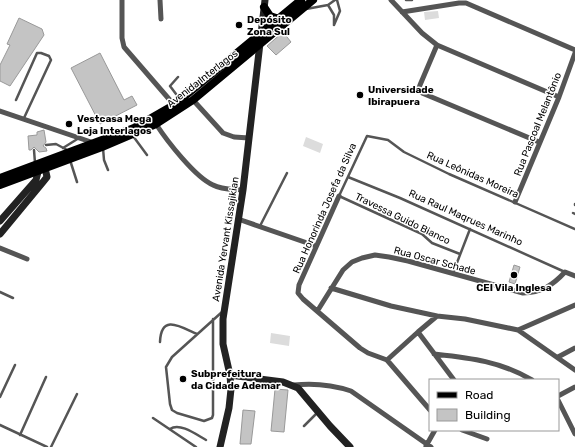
<svg xmlns="http://www.w3.org/2000/svg" width="575" height="447" font-family="Rubik,sans-serif">
<style>
.green{fill:#dcdcdc}
.building{fill:#c4c4c4;stroke:#999}
.lines{fill:none;stroke-linecap:round;stroke-linejoin:round}
.lane{stroke:#555;stroke-width:2.5}
.street{stroke:#555;stroke-width:5}
.secondary{stroke:#222;stroke-width:7}
.primary{stroke:#000;stroke-width:8}
.poi-dot{fill:#000;stroke:#fff;stroke-width:1.5}
.labels{text-anchor:middle;stroke-width:3;stroke-linejoin:round;paint-order:stroke}
.poi-label{font-size:10px;font-weight:bold;fill:#000;stroke:#fff;text-anchor:start}
.street-label{font-size:10px;fill:#000;stroke:#fff}
</style>
<rect width="100%" height="100%" fill="#fff"/>
<path class="green" d="M438 11 439 18 425 20 424 12Z
M306 137 323 144 320 153 303 146Z
M271 333 290 336 289 346 270 343Z"/>
<path class="building" d="M19 18 42 29 44 35 10 86 0 81V65L10 45 7 44Z
M283 32 291 42 276 55 267 46Z
M100 53 124 100 132 96 137 105 100 124 71 68Z
M44 130 46 142 43 146 46 148 47 151 39 152 34 147 31 150H29L28 136 37 135V132Z
M514 265 520 267 515 284 509 282Z
M275 389 288 390 284 432 271 431Z
M243 410 255 411 251 444H240Z"/>
<g class="lines">
<path class="lane" d="M406 0H412
M328 5 334 15V25
M306 9 328 5 335 0
M334 25 340 11 337 0
M178 77 170 86 179 98
M16 100 37 53H41L49 56 51 60 24 118
M133 136 147 155
M46 145 56 144 69 151
M63 148 79 138
M103 148 104 160 108 170
M34 150 35 163
M70 160 77 182
M348 177 400 198 565 272
M575 204V205
M573 213 575 214
M260 226 287 173
M460 254 432 243 422 234 339 196 367 136 388 140 404 152 449 174 575 229
M453 273 470 229
M0 292 13 298
M213 319V415L212 418 204 421 177 413 172 410 170 404 166 367 172 357 222 312
M160 342C161 313 181 327 197 334
M0 397 15 365
M153 418 196 447
M0 425 47 447
M304 426 318 412
M170 429C180 422 197 435 206 440
M20 435 46 377
M51 447 77 394"/>
<path class="street" d="M122 0V38L124 47 175 106
M160 0 161 19
M391 0 422 33 437 45 559 97
M402 12 459 3H466L575 50
M437 45 420 85 419 88 422 93 539 142
M193 100 223 133 234 137 249 138
M0 111 94 143
M156 124C167 141 195 177 213 185 222 190 234 189 243 190
M339 196 299 285 298 293 303 299 360 348 368 353 387 360 430 410
M515 202 559 97 575 53
M238 219 316 246
M0 248 27 259
M331 288 391 306 437 316
M318 310 343 270 352 262 362 258 375 255 389 257 408 261 523 293C541 293 553 285 565 272L575 276
M518 330 575 305
M418 332 454 380
M434 354C470 358 500 361 532 380
M558 357 575 348
M387 360 418 332 437 316 465 319 518 330 575 370
M294 385C313 383 333 385 351 391L431 447
M558 396 575 387
M558 400 575 434
M462 430 487 439
M426 446 435 430"/>
<path class="secondary" d="M0 221 36 180 38 172 36 167
M0 234 43 182 47 177 44 163
M230 375 283 382 298 388 330 426 350 447
M220 447 229 408 231 389 230 375 223 344V319L243 190 265 0"/>
<path class="primary" d="M264 7 270 16 279 19
M0 178 134 128 174 105 301 0
M0 185 102 147 156 124 193 100 313 0"/>
</g>
<g class="poi-dot">
<circle cx="239" cy="25" r="4"/>
<circle cx="360" cy="95" r="4"/>
<circle cx="69" cy="124" r="4"/>
<circle cx="514" cy="275" r="4"/>
<circle cx="183" cy="379" r="4"/>
</g>
<g class="labels">
<g class="poi-label">
<text x="247" y="23">Depósito<tspan x="247" dy="12">Zona Sul</tspan></text>
<text x="368" y="93">Universidade<tspan x="368" dy="12">Ibirapuera</tspan></text>
<text x="77" y="122">Vestcasa Mega<tspan x="77" dy="12">Loja Interlagos</tspan></text>
<text x="514" y="291" text-anchor="middle">CEI Vila Inglesa</text>
<text x="191" y="377">Subprefeitura<tspan x="191" dy="12">da Cidade Ademar</tspan></text>
</g>
<g class="street-label">
<text transform="translate(202 78) rotate(-38)" y="4">Avenida Interlagos</text>
<text transform="translate(537 124) rotate(-68)" y="4">Rua Pascoal Melantônio</text>
<text transform="translate(473 174) rotate(24)" y="4">Rua Leônidas Moreira</text>
<text transform="translate(324 208) rotate(-66)" y="4">Rua Honorinda Josefa da Silva</text>
<text transform="translate(466 217) rotate(24)" y="4">Rua Raul Maqrues Marinho</text>
<text transform="translate(403 218) rotate(26)" y="4">Travessa Guido Bianco</text>
<text transform="translate(225 239) rotate(-81)" y="4">Avenida Yervant Kissajikian</text>
<text transform="translate(435 260) rotate(15)" y="4">Rua Oscar Schade</text>
</g>
</g>
<rect x="429" y="379" width="130" height="52" fill="#ffffff" stroke="#999999"/>
<rect x="437" y="392" width="20" height="6" fill="#000000" stroke="#999999"/>
<text x="465" y="399" font-size="12" fill="#000000">Road</text>
<rect x="437" y="409" width="20" height="12" fill="#c4c4c4" stroke="#999999"/>
<text x="465" y="419" font-size="12" fill="#000000">Building</text>
</svg>
